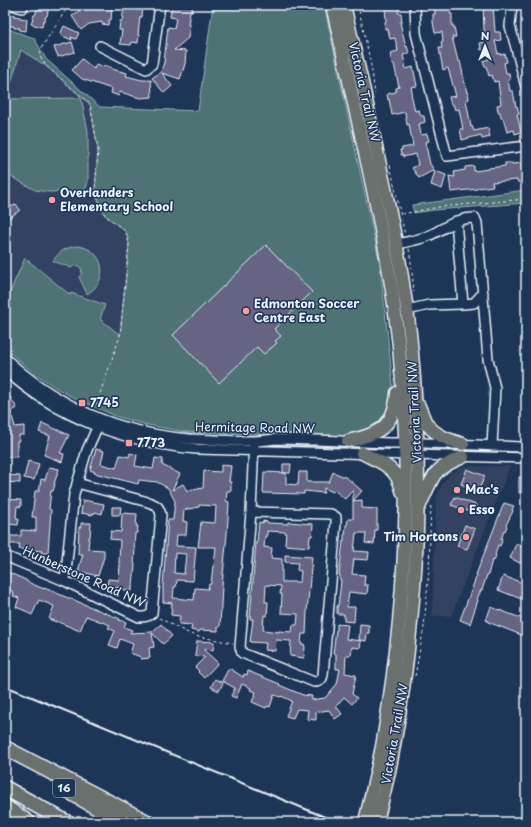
<svg xmlns="http://www.w3.org/2000/svg" width="531" height="827" font-family="'Playpen Sans',sans-serif">
<style>
.built{fill:#334364}
.green{fill:#4e7375;stroke:#9bb2b6}
.building{fill:#666383;stroke:#e8f1f8;fill-rule:evenodd}
.lines{fill:none;stroke-linecap:round;stroke-linejoin:round}
.minor-casing{stroke:#e8f1f8;stroke-width:12}
.major-casing{stroke:#e8f1f8;stroke-width:15}
.highway-casing{stroke:#e8f1f8;stroke-width:17}
.path{stroke:#e8f1f8;stroke-width:1;stroke-dasharray:3 3;stroke-linecap:butt}
.minor{stroke:#1d3557;stroke-width:9}
.major{stroke:#6b706d;stroke-width:12}
.highway{stroke:#6b706d;stroke-width:14}
.rail{stroke:#e8f1f8;stroke-width:2}
.poi-dot{fill:#ff9aa2;stroke:#1d3557;stroke-width:1.5}
.labels{text-anchor:middle;stroke-width:3;stroke-linejoin:round;paint-order:stroke}
.shield{fill:#1d3557;stroke:#abb9c8;stroke-width:1}
.shield-label{font-size:11px;font-weight:bold;fill:#e8f1f8}
.street-label{font-size:12px;fill:#e8f1f8;stroke:#1d3557}
.poi-label{font-size:12px;font-weight:bold;fill:#e8f1f8;stroke:#1d3557;text-anchor:start}
</style>
<rect width="100%" height="100%" fill="#1d3557"/>
<filter id="ink" filterUnits="userSpaceOnUse"><feTurbulence type="fractalNoise" baseFrequency=".025" numOctaves="2"/><feDisplacementMap in="SourceGraphic" scale="8" xChannelSelector="R" yChannelSelector="G"/><feConvolveMatrix kernelMatrix="1 2 1 2 8 2 1 2 1" color-interpolation-filters="sRGB"/></filter>
<g filter="url(#ink)">
<path class="built" d="M20 50 46 66 90 104 98 149 95 191 106 216 125 231 129 240V244L120 336 25 259 5 303V101Z
M464 466H510L451 616H432L436 499 442 484 451 473Z"/>
<path class="green" d="M213 5H324L380 264 394 394 390 409 375 429 347 437 185 432 143 424 118 417 74 398 56 388 34 373 18 360 5 347V303L25 258 70 295 71 293 105 305 100 319 120 335 129 244 127 235 125 231 106 216 103 212 95 191 98 149 90 104 46 66 21 50 6 99 81 98 88 131V181L85 191 49 192 35 190 10 176 5 170V28L34 38 46 59 100 107 198 111Z
M526 190V203L434 210 414 213 412 205Z
M78 246C104 249 111 280 87 294L79 277 82 273 81 268C78 265 74 265 71 268L53 261C59 251 67 247 78 246Z
M271 443 325 444V447L306 448 266 447V444Z"/>
<path class="building" d="M39 5H49L47 16H46L44 21H43L42 27 31 24 34 15H35Z
M87 5H109V7H112L111 20H109L108 25 102 24V22L89 24 81 30 72 16Z
M125 5H143L142 17H140L138 35H139L138 43 132 42 131 45 120 44 122 30H119L120 21H122L124 7H125Z
M172 5H193L192 11H190L188 25H190L188 38 174 50 186 51 185 64 180 79 162 73 172 86 164 93 152 78 161 72 164 62 168 27 174 28 176 18 170 17Z
M385 5H399L398 13H401L402 22H400L406 47 407 46 409 53 403 55 406 69 413 67 417 86 411 87 412 92 411 93 415 111 419 110 421 116H424L425 122 419 124 421 135 427 134 429 141 425 142 430 164 434 170 419 178 412 168 418 165 416 154 403 157V155H401L400 150H402V148L413 146 409 124 407 125 405 112 392 115 389 99 388 100 387 94 396 92V88L399 87 394 64H392L390 53 398 51 395 38 390 39 388 29H385V22L386 21Z
M483 5H493L495 32H500L501 40 495 41 498 54 500 53V55L505 54 507 62 504 63 506 73H509L510 80H508L510 91H513L516 107 517 106 519 114H517L521 132 515 134 514 130 507 132 503 118H501L500 112H498L497 105 501 104 498 81 494 82 492 75 489 76 486 66H485L483 61 489 59 486 49 481 50 480 43 486 42 484 30Z
M435 6H450V14H452V26H454L456 37H452L458 61H460L467 93 468 92 469 99 466 100 471 127 472 126 474 131 488 128 490 137 482 139 481 135 462 140 460 129H463L459 109 455 110 453 104 451 105 449 97 456 96 448 68 443 70 439 48H442L441 42H443L442 32 435 33 433 22V14H435Z
M5 14 15 15 14 16 20 17V18L27 19 26 31 19 30 20 28H14V26H9V24L5 23Z
M64 26 79 33 76 39 71 37 72 40 60 35Z
M72 42 75 52 58 57 57 53H56L54 47Z
M82 59 94 69 96 64 104 67 105 65 112 68V69L127 73 126 76 142 80H151L152 97 140 98 120 92 119 96 111 93 112 89 82 79 72 70Z
M505 163H512V164L522 163V169L526 170V182L520 183V182H517V180L492 182 493 186 477 188V189L451 192 449 176 455 177 454 172 465 170V167L474 166V171L489 169V168L505 166Z
M435 171 446 175 442 189 431 185Z
M5 197 12 207 16 204 20 210 5 221Z
M266 245 312 292 274 329 281 336 275 341 277 343 264 354 257 347 219 383 173 335Z
M10 397 17 408 11 412 15 427 24 426V435H19V441H17V457H5V413L10 412 5 405V400Z
M42 423 69 435 60 453 64 454 62 462 44 455 50 436 39 432Z
M96 449 104 451 101 464 116 468 120 455 129 457 130 453 137 455 135 466 153 469 155 458 163 459 162 465 180 474 172 490 183 484 187 491 203 488 204 471 221 472V465L231 466 229 482H231V491H227L226 501 229 502 227 534 222 585 220 627H218V631L200 630 199 632 191 630 192 625 179 624 180 616 171 615 172 603 163 602V586L168 520H173L175 501 168 488 157 482 139 480 138 484 94 473 95 472 90 470ZM199 505 216 506 215 523 201 522 199 539 198 547H216L214 566H213L211 584H209L208 589 195 588 194 600 173 598 174 587H176L177 580 193 581 196 547 176 546 177 535H186L187 522 183 521 184 510 199 507ZM175 553 186 554 184 574 174 573Z
M28 461 39 464 34 480 24 478Z
M283 464H291L290 473H283Z
M49 467 59 469 54 484H55L53 491H51L49 509 51 510 48 553H41L42 551 19 549 20 544H10V536H21V530L36 531V517H32L35 491H39L41 479 45 480Z
M467 469 485 476 478 491 461 484Z
M264 472 286 473V484L298 485 299 472H307V482H329L333 472 347 478 362 491 353 501 362 500V508L377 509V530H375L374 544 365 543 366 533H356L354 551 369 552 368 560 354 559 352 574 365 575 364 585H368L367 594 349 592 347 607H355L354 622 344 621V614H337V606H338L340 590 341 580H340V575H339L343 541H344V535H345L346 525H347L348 519H353V490L345 499 334 490 333 492 324 488V493L304 491V494L263 493Z
M5 475 20 476V483L5 482Z
M519 477H526V493H519Z
M455 497 476 505 473 513 451 505Z
M5 499 21 500V507L17 506 16 517H17V519H19L18 525 8 524 9 508H8V506H5Z
M83 500 104 504 102 514 95 512 94 514 92 513V515L81 513Z
M504 503 514 506 512 510 513 511 506 525 507 526 505 531 504 530 501 540 502 541 500 546 498 545 495 555H496L494 561 492 560 488 575H487L482 590H481L477 599 478 600 470 624 460 620 477 575H476L482 559Z
M112 507H121L120 515H112Z
M122 513 137 514 136 526H138L137 533H135L134 548H135L134 563 135 564 133 586H132V591L123 590V588L107 587 108 579 119 580 120 563H119L120 540 110 539 111 531 121 532Z
M263 521 268 522V523L288 524V522L313 524 312 536H310L309 547 285 545 286 532 267 531V536H265L264 547 272 548 271 558 282 559V582H300L301 571 297 570 298 563 285 562V555L312 557 307 612 306 634H302L301 644H304L305 647 304 658 290 656 291 641 276 640 275 651 265 650 266 643 250 642 253 619H250L256 542H257L259 522 263 523ZM266 585 281 586 280 594H282L281 613 298 614 297 625H293L292 632 279 631V632L263 630 264 615 267 616 268 602H265Z
M81 523H91L90 537H89L88 549 104 550V557L98 576 78 571 83 554H78L79 527H81Z
M465 525 475 529 467 549 457 546Z
M516 544 526 548V564L520 562V563L510 558Z
M7 572 26 580V581L32 584 44 589V588L52 591 68 598H69L120 619 119 620 126 622 124 627 132 630 130 633 152 632 161 624 172 636 163 644 152 633 154 647 149 648 150 658 141 659V657L130 653 133 644 120 639 117 648 109 645 115 631 108 628 110 625 86 616 80 631 56 621V622L49 619 54 606 39 600 32 615 26 612V611L16 607 19 598 13 596 14 592 7 589 9 584 5 582V576Z
M503 576 526 584V595L524 600 498 590Z
M491 607 526 620V636L524 635V636L488 622V621L486 620Z
M337 624 348 625 346 639 361 641 360 648 352 647 351 655H346L345 673 356 675 352 694 357 698 352 704 344 697 336 706 342 714 335 719 329 710 316 712V720L307 719 308 710 297 709 293 718 286 716 292 701 281 696V697L274 695 270 707 267 706 266 708 252 702 256 692 250 690 251 688 242 684 236 698 231 696 235 688 222 681 229 668 243 677 244 674 247 675 248 671 255 674 280 684 279 685 303 695 312 696 311 700 325 698 337 684 340 669H336V654H333L336 630H337Z
M360 624 369 625V633H367L366 641 359 640Z
M197 641 214 642 213 650 203 649 218 663 204 678 198 672 199 671 195 667 205 657 195 656Z
M215 679 223 683 219 691 211 687Z"/>
<g class="lines">
<defs>
<path id="minor" d="M13 5 22 8 24 5
M415 5 416 33 447 156 526 146
M512 5 510 26 516 48 526 87
M100 46 146 69 152 64 160 5
M397 244C407 242 418 240 428 236 444 229 457 217 475 218L477 223 488 359 495 388 492 446
M463 304 474 303 483 293
M407 310 429 305 463 304 456 221
M5 358C57 407 119 433 190 439 211 440 233 441 254 441 261 441 268 440 275 439 289 439 303 440 317 440 344 441 372 443 399 443 408 443 417 443 426 443 459 444 493 446 526 447
M5 370C58 418 126 443 197 449L526 458
M251 512 331 514 336 517V523L323 675C322 680 319 682 314 682L242 653 240 647 251 512 254 441
M5 556 65 581 139 617C145 617 148 617 152 613L161 515C159 506 157 505 148 502L77 483
M65 581 74 494 87 450 100 421"/>
<path id="major" d="M332 5C344 60 357 116 369 171 378 213 387 255 393 298 414 445 408 594 383 741 378 768 371 795 365 822
M344 5C358 63 371 121 383 179 391 216 399 253 404 290 412 336 415 383 417 430 421 540 412 649 392 757 388 779 382 801 377 822
M419 406C421 411 423 416 425 421 433 435 449 440 463 444
M348 441C378 434 394 428 397 393
M362 453C375 460 389 464 397 477 400 482 401 488 403 493
M419 507C424 497 430 481 436 473 443 465 454 461 463 457"/>
<path id="highway" d="M5 748 147 822
M5 788 66 822
M70 792 121 822
M5 807 28 822"/>
</defs>
<use href="#minor" class="minor-casing"/>
<use href="#major" class="major-casing"/>
<use href="#highway" class="highway-casing"/>
<path class="path" d="M69 5 42 47 40 54 41 58 46 66 90 104 98 149 95 191 103 212 106 216 125 231 127 235 129 244 120 336 96 405
M358 5 371 65 375 94
M390 165 405 235
M402 214 439 207 526 199
M409 249 411 262 414 292
M159 618 186 632 195 636 233 643
M415 676 424 627 429 570 431 504"/>
<use href="#minor" class="minor"/>
<use href="#major" class="major"/>
<use href="#highway" class="highway"/>
<path class="rail" d="M5 686 337 822"/>
</g>
</g>
<g class="poi-dot">
<circle cx="52" cy="200" r="4"/>
<circle cx="246" cy="311" r="4"/>
<rect x="78" y="399" width="8" height="8" rx="2"/>
<rect x="125" y="439" width="8" height="8" rx="2"/>
<circle cx="457" cy="490" r="4"/>
<circle cx="461" cy="510" r="4"/>
<circle cx="466" cy="537" r="4"/>
</g>
<g class="labels">
<rect class="shield" x="53" y="779" width="22" height="18" rx="3"/>
<g class="shield-label">
<text x="64" y="792">16</text>
</g>
<g class="street-label">
<text transform="translate(364 92) rotate(77)" y="4">Victoria Trail NW</text>
<text transform="translate(415 412) rotate(-93)" y="4">Victoria Trail NW</text>
<text transform="translate(255 428) rotate(1)" y="4">Hermitage Road NW</text>
<text transform="translate(84 577) rotate(24)" y="4">Hunberstone Road NW</text>
<text transform="translate(395 734) rotate(-80)" y="4">Victoria Trail NW</text>
</g>
<g class="poi-label">
<text x="60" y="197">Overlanders<tspan x="60" dy="14">Elementary School</tspan></text>
<text x="254" y="308">Edmonton Soccer<tspan x="254" dy="14">Centre East</tspan></text>
<text x="90" y="407">7745</text>
<text x="137" y="447">7773</text>
<text x="465" y="494">Mac's</text>
<text x="469" y="514">Esso</text>
<text x="458" y="541" text-anchor="end">Tim Hortons</text>
</g>
</g>
<rect width="531" height="827" fill="none" stroke="#1d3557" stroke-width="20"/>
<rect x="10" y="10" width="511" height="807" fill="none" stroke="#e8f1f8" stroke-width="1.5" filter="url(#ink)"/>
<g transform="translate(485 46)" stroke="#1d3557" stroke-width="3" paint-order="stroke">
<path d="M0-3L7 15L0 10L-7 15Z" fill="#e8f1f8"/>
<text y="-6" font-size="11" font-weight="bold" text-anchor="middle" fill="#e8f1f8">N</text>
</g>
</svg>
